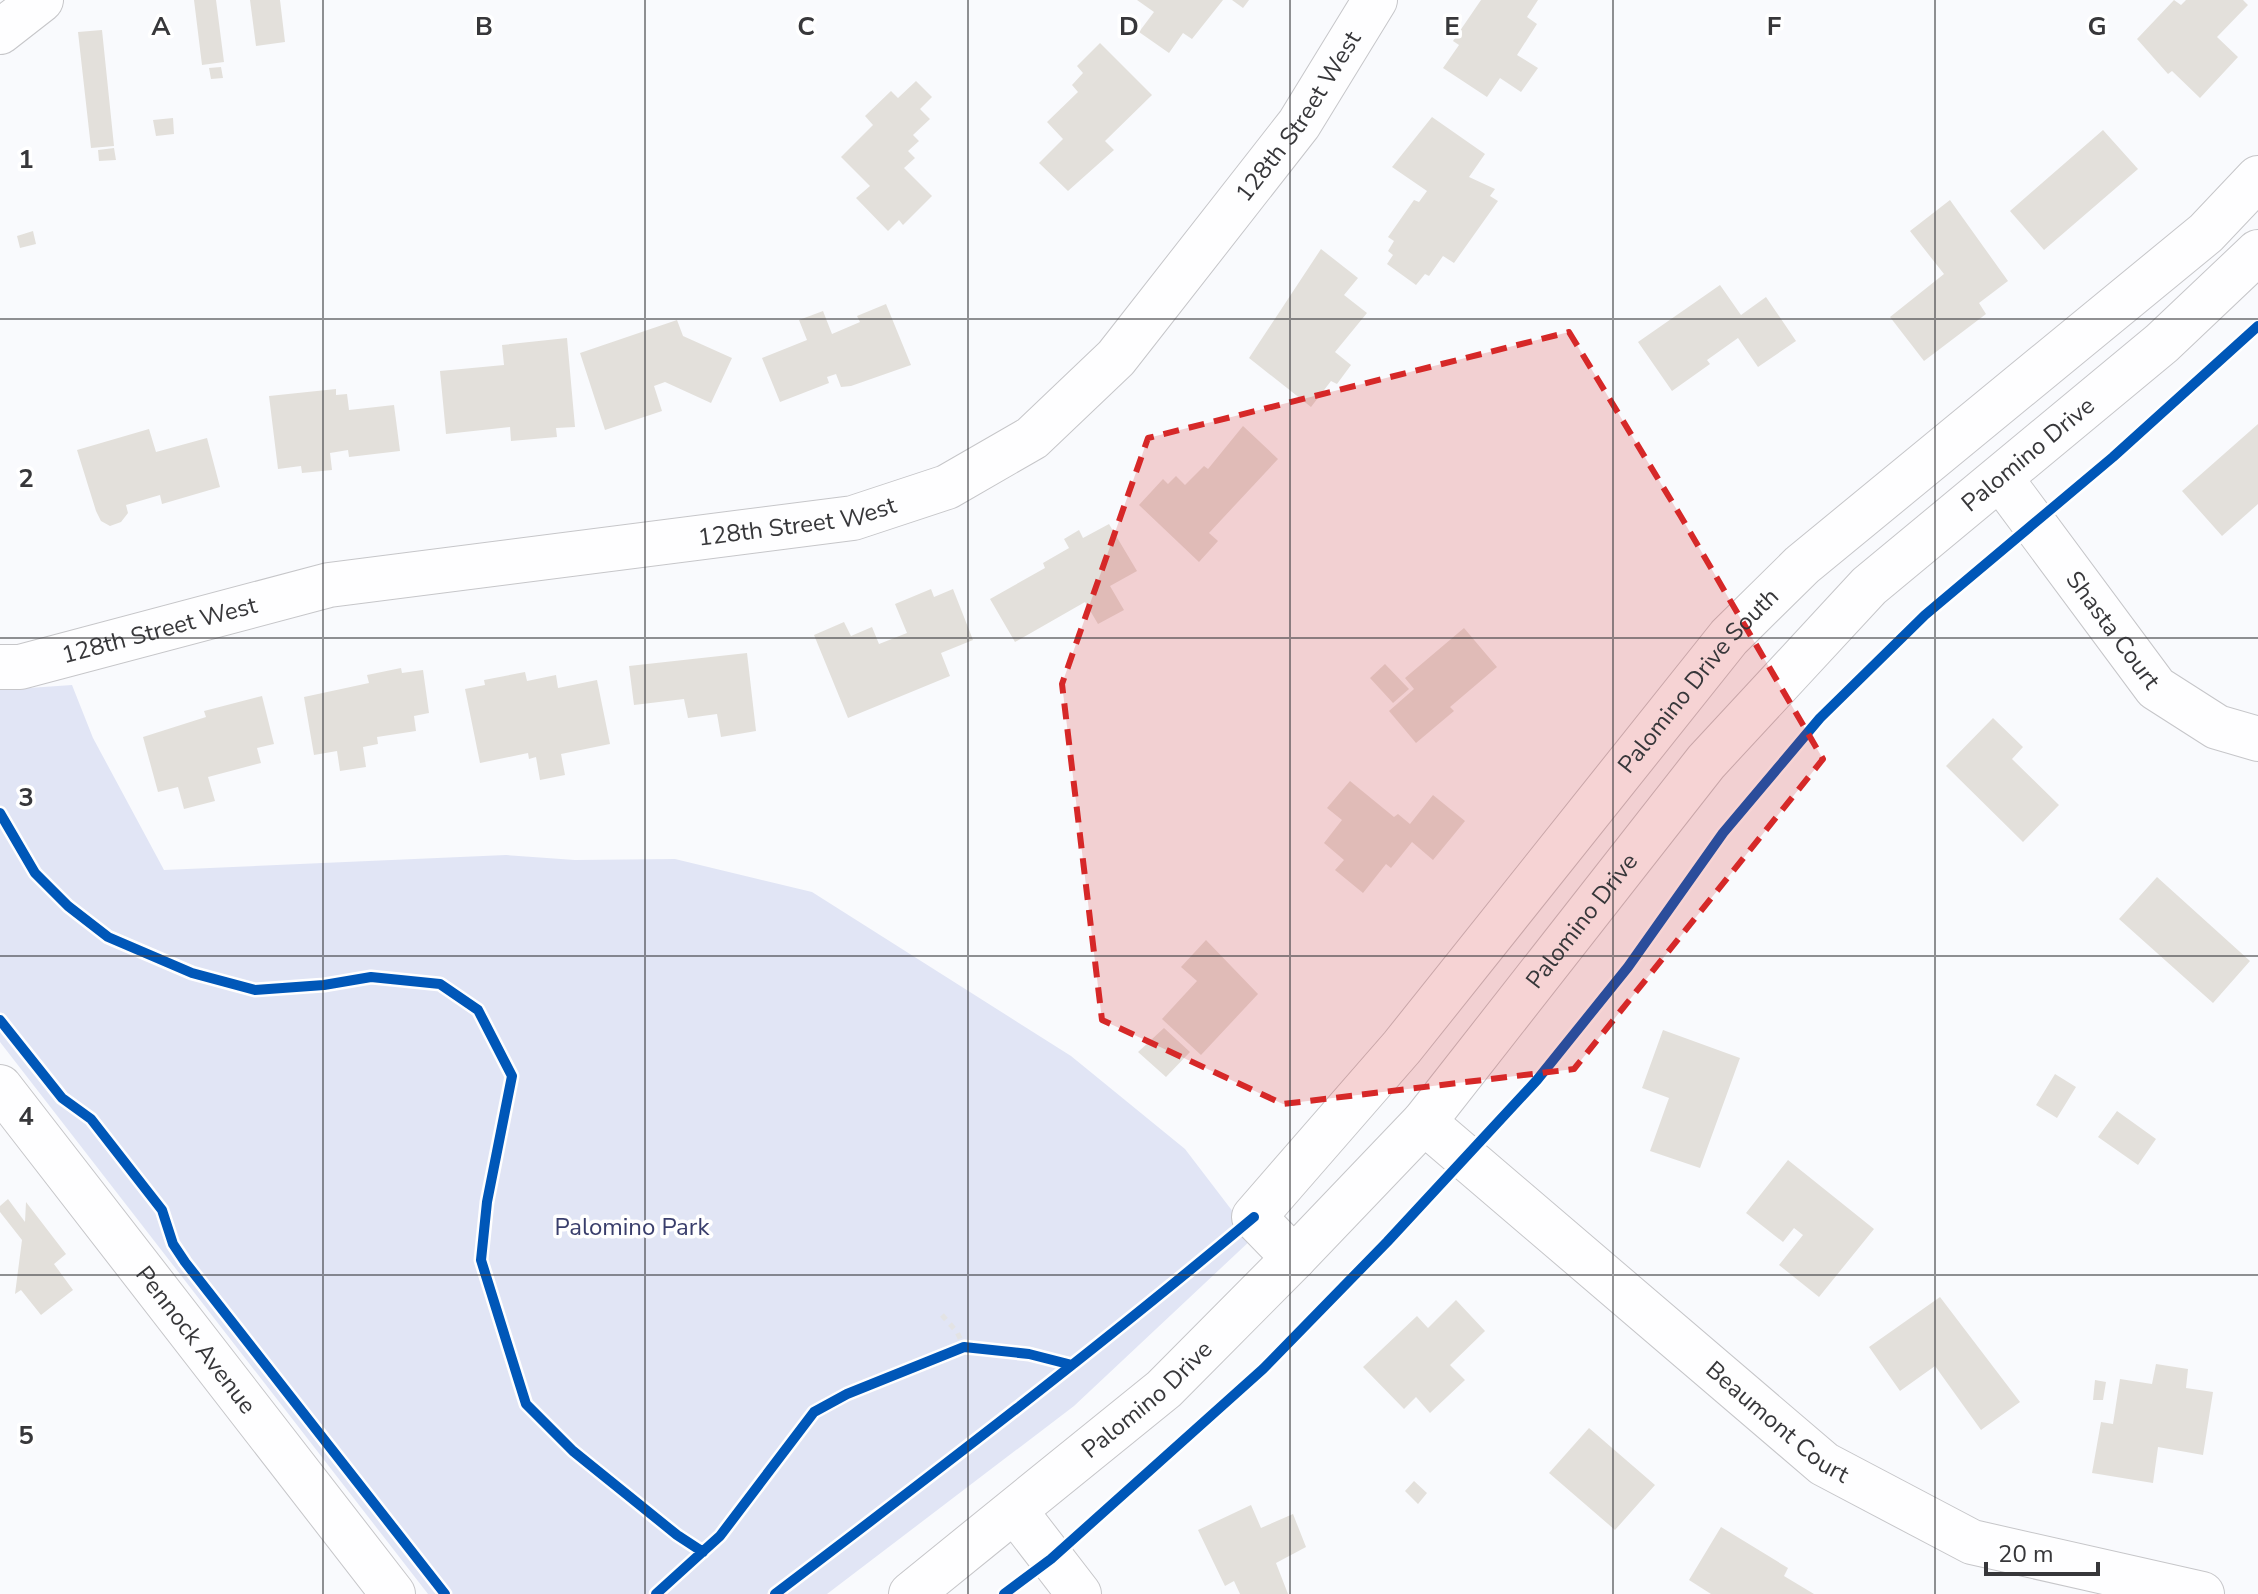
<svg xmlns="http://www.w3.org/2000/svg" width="2258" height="1594" font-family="'Nunito Sans',sans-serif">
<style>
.green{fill:#e1e5f5}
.building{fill:#e3e0db}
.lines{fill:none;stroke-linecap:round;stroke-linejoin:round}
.minor-casing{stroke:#c6c6c9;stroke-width:46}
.path{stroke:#e3e3e4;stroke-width:5;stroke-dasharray:6 6;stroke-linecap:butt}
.minor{stroke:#fefeff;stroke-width:44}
.cycleway-casing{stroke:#fff;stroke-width:15}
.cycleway{stroke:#0057b8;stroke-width:10}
.marked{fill:#d62828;fill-opacity:0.2;stroke:#d62828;stroke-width:6;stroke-dasharray:16 10;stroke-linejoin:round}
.grid{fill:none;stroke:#37373a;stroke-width:2;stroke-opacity:0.55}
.labels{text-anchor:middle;stroke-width:7;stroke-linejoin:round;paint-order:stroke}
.street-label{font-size:24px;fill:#37373a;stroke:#fff}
.park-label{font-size:24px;fill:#393e6c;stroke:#fff}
.grid-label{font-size:26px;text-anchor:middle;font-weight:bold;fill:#37373a;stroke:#fff;stroke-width:7;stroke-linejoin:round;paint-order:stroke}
</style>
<rect width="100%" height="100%" fill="#f9fafd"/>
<path class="green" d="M72 685 93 738 164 870 506 855 575 860 675 859 812 892 1071 1056 1185 1149 1253 1238 1074 1406 827 1594H428L0 1042V690Z"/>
<path class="building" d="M194 0H216L224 62 202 65Z
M250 0H280L285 42 256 46Z
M1137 0H1223L1192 39 1183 33 1169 53 1139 32 1154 12Z
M1232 0H1249L1243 8Z
M1481 0H1538L1527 17 1537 24 1517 55 1538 68 1521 92 1500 78 1487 97 1443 68 1459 45 1453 41Z
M2174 0 2181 5 2186 0H2243L2248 5 2217 37 2238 57 2200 98 2172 71 2168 74 2137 39Z
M102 30 114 146 91 148 78 32Z
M1100 43 1152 95 1105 141 1114 150 1068 191 1039 163 1063 139 1047 122 1078 92 1072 85 1083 73 1077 66Z
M221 67 223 78 211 79 209 68Z
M916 81 932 97 920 109 930 119 913 135 919 141 908 151 915 158 904 168 932 196 903 225 899 220 888 231 856 198 870 186 841 157 873 125 865 116 891 91 898 98Z
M1432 117 1485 154 1469 177 1495 189 1490 196 1498 201 1454 263 1443 256 1429 276 1425 274 1416 285 1387 264 1393 255 1388 251 1394 241 1388 237 1414 200 1419 202 1427 191 1392 167Z
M173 118 174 134 156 136 153 120Z
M2103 130 2138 169 2044 250 2010 211Z
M114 148 116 160 99 161 98 150Z
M1950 200 2008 281 1979 303 1986 314 1924 361 1890 317 1944 274 1910 231Z
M33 231 36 244 20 248 17 236Z
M1321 249 1358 278 1344 295 1367 313 1335 352 1351 365 1337 384 1331 381 1311 407 1249 358Z
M1720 285 1741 315 1766 297 1796 341 1758 367 1738 338 1707 360 1710 364 1672 391 1638 342Z
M886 304 911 365 851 386 841 387 836 374 827 377 829 383 780 402 762 358 807 340 799 320 823 311 832 334 860 322 857 316Z
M677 320 683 336 732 358 711 403 665 382 654 386 662 411 605 430 580 353Z
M567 338 575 427 556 428 557 437 511 441 510 427 446 434 440 371 504 365 502 345Z
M336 389V395L347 394 349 410 394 405 400 451 349 457 348 450 330 453 332 470 302 473 301 466 278 469 269 396Z
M2258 424V504L2222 536 2182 491Z
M1243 426 1278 459 1209 533 1218 541 1199 562 1139 505 1163 479 1168 484 1176 476 1185 485 1204 466 1208 469Z
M149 429 156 452 207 438 220 487 162 504 160 495 126 505 128 513 121 522 110 526 101 521 96 511 77 450Z
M1109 524 1137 571 1110 586 1124 610 1098 624 1085 602 1015 642 990 599 1045 568 1043 563 1069 548 1064 539 1079 530 1083 538Z
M931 589 934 597 953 589 973 640 941 653 950 676 848 718 814 635 844 622 851 636 872 627 879 644 907 633 895 604Z
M1464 628 1497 667 1450 707 1454 711 1416 743 1389 711 1414 689 1405 678Z
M747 653 756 731 721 737 717 714 688 718 684 699 634 705 629 666Z
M1385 664 1409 689 1393 703 1370 678Z
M401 668 402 673 423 670 429 713 414 716 416 731 377 737 378 744 363 747 366 767 340 771 337 751 314 755 304 697 369 683 367 675Z
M525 672 527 681 556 675 558 688 597 680 610 744 561 754 565 775 540 780 536 757 529 759 528 753 480 763 465 689 485 685 484 680Z
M262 696 274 744 257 748 261 763 208 777 215 801 184 809 178 787 158 792 143 737 206 717 204 711Z
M1993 718 2023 747 2012 759 2059 805 2023 842 1946 766Z
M1350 781 1394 817 1398 814 1410 824 1433 795 1465 821 1433 860 1412 842 1391 868 1386 864 1363 893 1335 870 1344 860 1324 843 1342 820 1327 808Z
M2157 877 2250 961 2213 1003 2119 919Z
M1206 940 1258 994 1201 1055 1162 1019 1197 981 1181 967Z
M1164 1028 1190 1052 1166 1077 1138 1052Z
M1663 1030 1740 1058 1700 1168 1650 1151 1669 1098 1642 1088Z
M2055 1074 2076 1087 2057 1118 2036 1105Z
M2117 1111 2156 1139 2138 1165 2098 1137Z
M1788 1160 1874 1229 1819 1297 1779 1265 1803 1235 1794 1228 1783 1242 1746 1213Z
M8 1199 25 1222 26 1202 66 1254 54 1264 73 1290 41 1315 21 1290 15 1294 22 1240 0 1212V1206Z
M1940 1297 2020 1402 1981 1430 1935 1366 1900 1391 1869 1347Z
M1456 1300 1485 1331 1450 1365 1465 1380 1430 1413 1416 1397 1404 1409 1363 1367 1417 1316 1428 1328Z
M2156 1364 2188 1369 2186 1388 2213 1392 2203 1455 2158 1447 2153 1483 2092 1473 2101 1422 2113 1424 2120 1379 2152 1384Z
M2095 1380 2106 1382 2103 1400H2093Z
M1589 1428 1655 1485 1615 1530 1549 1473Z
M1414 1481 1427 1493 1418 1504 1405 1491Z
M1251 1505 1261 1528 1293 1514 1306 1547 1276 1563 1288 1594H1240L1234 1581 1225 1586 1198 1530Z
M1721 1527 1788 1568 1784 1576 1814 1594H1711L1689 1580Z"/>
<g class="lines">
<defs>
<g id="minor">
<path d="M0 32 41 0"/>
<path id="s1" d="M2001 479 2156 688 2217 727 2258 739"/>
<path id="s2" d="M0 667H20L329 585 853 518 947 487 1032 438 1116 358 1299 124 1375 0"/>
<path id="s3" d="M0 1087 393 1594"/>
<path id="s4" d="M1424 1122 1824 1464 1972 1542 2202 1594"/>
<path id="s5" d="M1294 1258 1254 1217 1402 1047 1729 637 1802 565 2206 233 2258 178"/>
<path d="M1015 1511 1079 1594"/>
<path id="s6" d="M911 1594 1164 1389 1294 1258 1424 1122 1706 762 1869 586 2162 343 2258 252"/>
</g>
</defs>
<use href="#minor" class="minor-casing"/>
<path class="path" d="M942 1315 957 1332 964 1347"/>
<use href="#minor" class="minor"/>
<defs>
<path id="cycleway" d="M0 813 35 873 68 906 108 937 192 973 255 990 324 985 371 977 440 984 478 1010 512 1076 487 1202 481 1260 526 1404 573 1451 677 1535 703 1552
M0 1020 62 1098 91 1119 162 1210 173 1244 185 1262 445 1594
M656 1594 720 1536 814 1412 847 1394 964 1347 1029 1354 1072 1365
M775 1594C937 1471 1098 1348 1254 1217
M1004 1594 1051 1559 1263 1369 1387 1242 1537 1080 1628 967 1723 833 1820 718 1925 615 2113 457 2258 326"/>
</defs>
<use href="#cycleway" class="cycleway-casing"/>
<use href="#cycleway" class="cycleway"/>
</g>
<path class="marked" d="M1569 332 1680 515 1823 759 1574 1069 1283 1104 1102 1020 1062 684 1148 438Z"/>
<path class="grid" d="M323 0V1594M645 0V1594M968 0V1594M1290 0V1594M1613 0V1594M1935 0V1594M0 319H2258M0 638H2258M0 956H2258M0 1275H2258"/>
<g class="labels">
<g class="street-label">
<text dy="8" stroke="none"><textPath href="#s2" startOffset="1484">128th Street West</textPath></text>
<text dy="8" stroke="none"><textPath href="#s6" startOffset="1602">Palomino Drive</textPath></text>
<text dy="8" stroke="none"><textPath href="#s2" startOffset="812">128th Street West</textPath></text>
<text dy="8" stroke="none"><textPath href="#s1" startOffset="188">Shasta Court</textPath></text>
<text dy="8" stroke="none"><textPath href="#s2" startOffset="164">128th Street West</textPath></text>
<text dy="8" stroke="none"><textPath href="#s5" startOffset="754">Palomino Drive South</textPath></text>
<text dy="8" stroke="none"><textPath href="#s6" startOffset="954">Palomino Drive</textPath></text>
<text dy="8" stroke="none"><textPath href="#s3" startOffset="320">Pennock Avenue</textPath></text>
<text dy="8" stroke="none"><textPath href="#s6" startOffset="306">Palomino Drive</textPath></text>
<text dy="8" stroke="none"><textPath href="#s4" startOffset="464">Beaumont Court</textPath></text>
</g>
<g class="park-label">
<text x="632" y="1235">Palomino Park</text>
</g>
</g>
<g class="grid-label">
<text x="161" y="35">A</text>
<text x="484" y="35">B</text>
<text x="806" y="35">C</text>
<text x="1129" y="35">D</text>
<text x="1452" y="35">E</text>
<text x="1774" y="35">F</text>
<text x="2097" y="35">G</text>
<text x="26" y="168">1</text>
<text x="26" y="487">2</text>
<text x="26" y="806">3</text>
<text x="26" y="1125">4</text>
<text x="26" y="1444">5</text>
</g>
<path d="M1986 1562v12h112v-12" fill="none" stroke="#37373a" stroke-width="4"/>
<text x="1998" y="1562" font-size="24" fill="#37373a" stroke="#ffffff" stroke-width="6" paint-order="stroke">20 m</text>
</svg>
